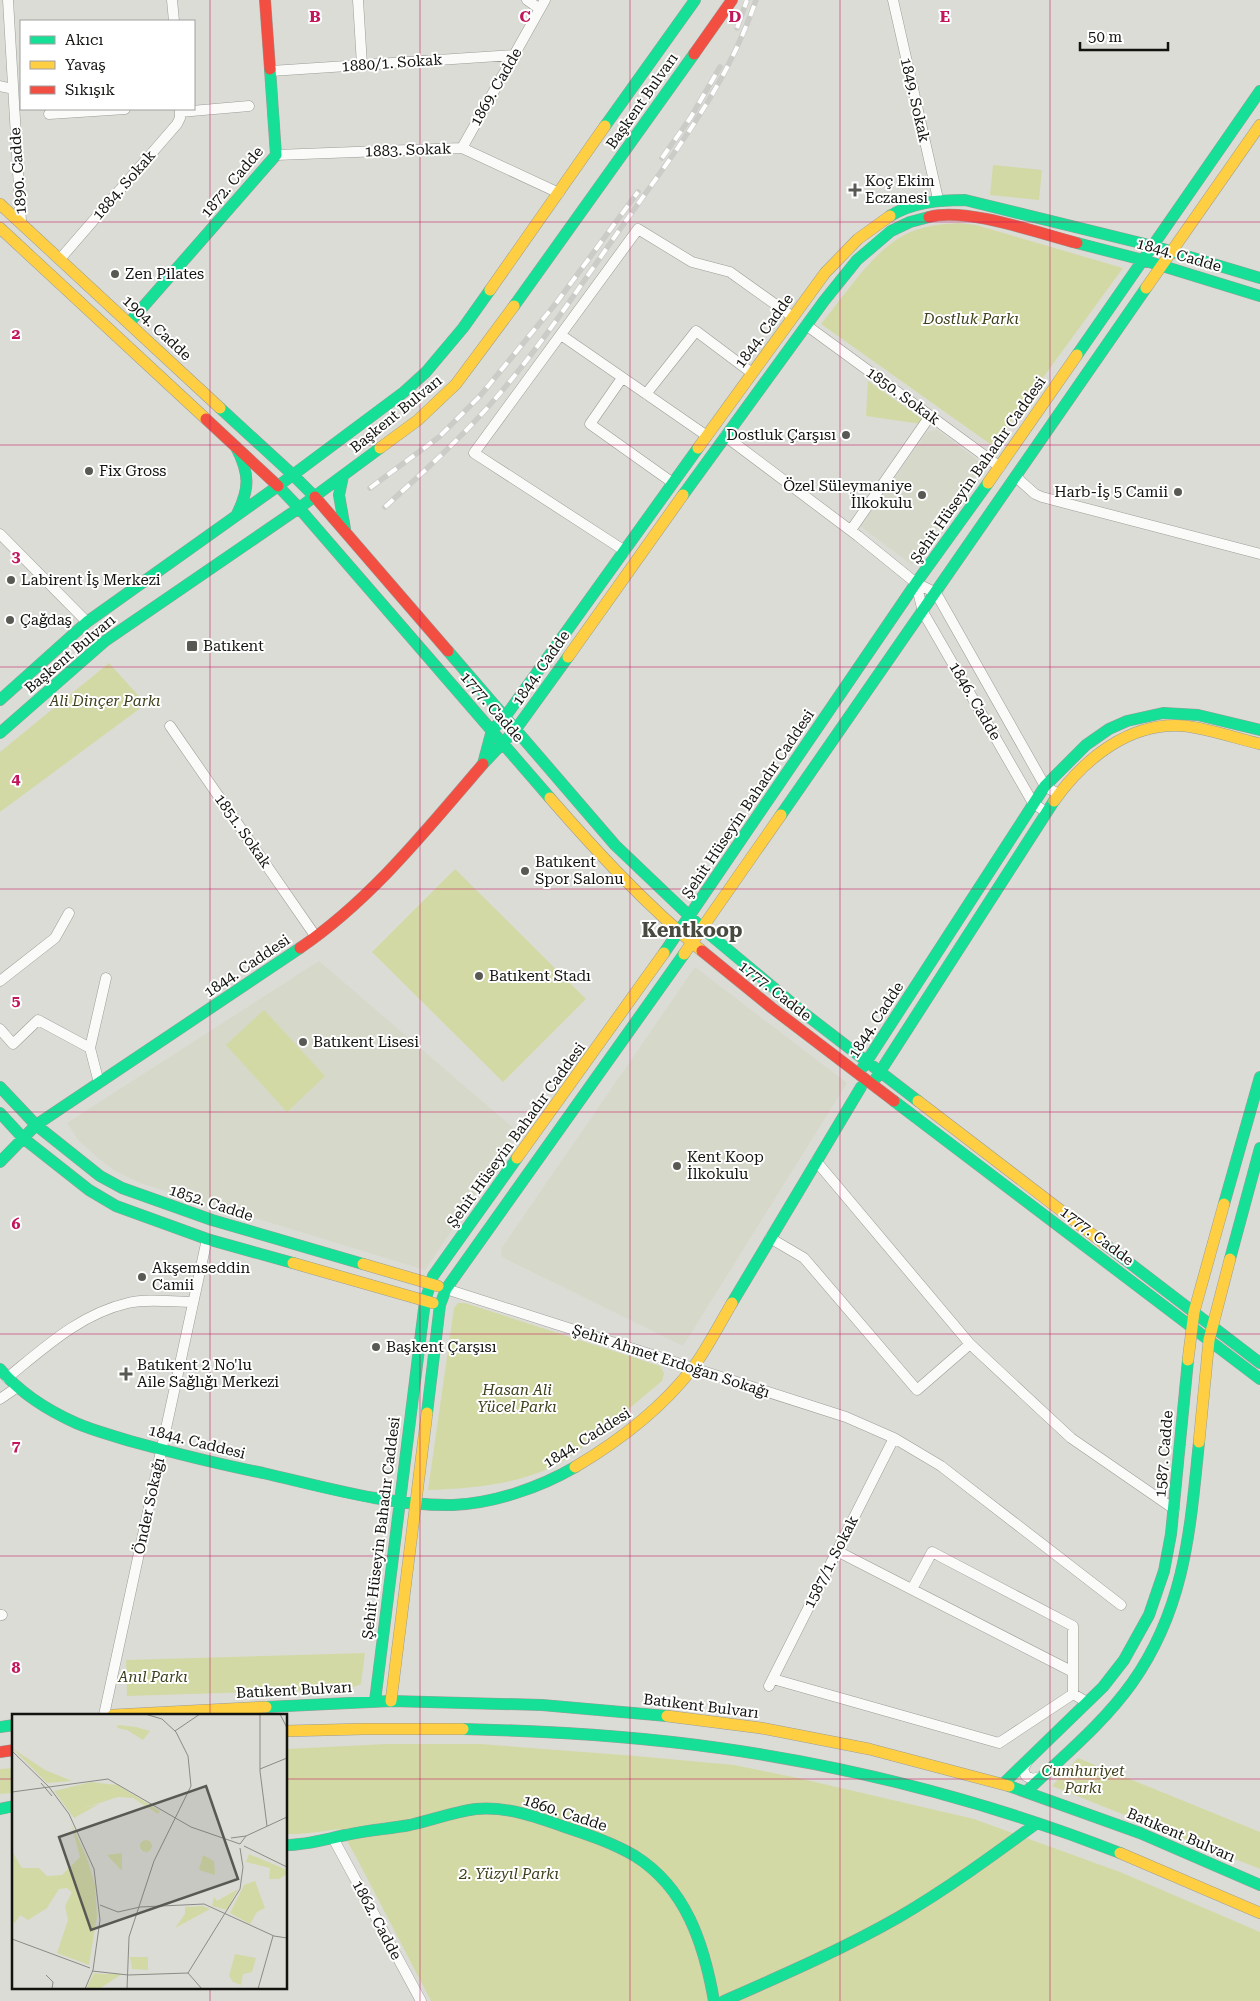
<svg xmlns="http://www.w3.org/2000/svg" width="1260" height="2001" font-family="'Roboto Serif',serif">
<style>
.built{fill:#d6d8c9}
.green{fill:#d3d9a5}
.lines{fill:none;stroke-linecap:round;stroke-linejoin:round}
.street-casing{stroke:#9b9c97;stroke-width:11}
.fast-casing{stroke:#9b9c97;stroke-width:12}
.slow-casing{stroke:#9b9c97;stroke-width:12}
.jam-casing{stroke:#9b9c97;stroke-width:12}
.street{stroke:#fafaf9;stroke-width:10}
.fast{stroke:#16e098;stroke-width:11}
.slow{stroke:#ffcf43;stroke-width:11}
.jam{stroke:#f24e42;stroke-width:11}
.rail-casing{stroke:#cbcbc8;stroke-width:5.5}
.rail{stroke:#fff;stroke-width:4;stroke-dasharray:11;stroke-linecap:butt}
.grid{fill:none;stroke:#c2185b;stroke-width:1;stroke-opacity:0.55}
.poi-dot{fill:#595954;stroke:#fff;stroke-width:2}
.labels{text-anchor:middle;stroke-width:4;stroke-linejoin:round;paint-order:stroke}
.street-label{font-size:15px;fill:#12120e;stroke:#fff}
.poi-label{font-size:15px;fill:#12120e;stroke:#fff;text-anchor:start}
.park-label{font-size:15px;font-style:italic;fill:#3d411b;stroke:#fff}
.district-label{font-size:20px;font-weight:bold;fill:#494a3f;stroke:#fff}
.inset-road{fill:none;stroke:#8b8b86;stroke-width:1}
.view{fill:#595954;fill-opacity:0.15;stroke:#595954;stroke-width:2.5}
.inset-edge{fill:none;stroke:#12120e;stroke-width:2.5}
.grid-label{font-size:16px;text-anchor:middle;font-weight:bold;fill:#c2185b;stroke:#fff;stroke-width:4;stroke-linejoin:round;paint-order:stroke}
</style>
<rect width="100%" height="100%" fill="#dcdcd6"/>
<path class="built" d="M937 430 983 464 912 565 860 526 927 432Z
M319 961 518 1132 425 1270 140 1183 117 1172 98 1158 79 1141 67 1123Z
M695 967 847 1083 683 1346 502 1257 501 1249Z"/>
<path class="green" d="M993 165 1042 170 1039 200 990 195Z
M960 223 976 225 1123 268 993 446 821 324C844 296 872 252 904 235 921 226 941 224 960 223Z
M868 381 924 420 921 424 866 416Z
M109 663 146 704 0 812V752Z
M455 869 586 999 503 1082 372 952Z
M264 1010 325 1076 287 1112 226 1045Z
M458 1303H465L660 1366 664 1373 662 1381C633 1405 604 1431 574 1454 532 1484 477 1488 428 1490L454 1308Z
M365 1653 361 1684 349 1689 127 1696 126 1660Z
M386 1744H480L636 1756 734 1765 798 1778 974 1819 1120 1872 1260 1932V2001H431L355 1855 340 1829C322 1831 304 1835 286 1834V1749Z
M1078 1758 1260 1832V1869L1052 1786Z
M14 1768V1793L0 1794V1769Z"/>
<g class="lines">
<defs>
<path id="street" d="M8 0 21 222
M172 0 174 21
M358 0 362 65
M527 0 540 9
M893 0 938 199
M271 71 514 55
M0 86 13 89
M180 112 249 106
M49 114 125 109
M462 148 545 0
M276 155 462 148 559 193
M60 259 177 124 180 118V109
M806 325 1000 467
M561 335 707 436
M622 378 590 424 673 483
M646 394 696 331 752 373
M725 436 858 536 916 583 936 593 1045 786 1058 794
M1016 477 1035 494 1042 497 1260 554
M851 530 930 416
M0 534 87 622
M625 551 474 453 638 229 692 262 730 272 793 317
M916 583 923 612 1033 803 1046 812
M170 726 316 937
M0 981 55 938 69 913
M0 1029 13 1044 38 1020 90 1048 99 1083
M90 1048 106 978
M816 1161 970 1344 1071 1438 1174 1509
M770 1238 804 1258 917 1390 970 1344
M446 1289 846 1417 894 1438 941 1466 1121 1605
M7 1378C44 1348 80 1314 128 1303 148 1298 172 1302 193 1302
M0 1399 16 1388
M837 1551 1073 1672
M912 1589 932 1552 1073 1626V1694
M0 1615H2
M773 1679 999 1743 1073 1694 1087 1702
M769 1686 894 1438
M104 1715 207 1239
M1027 1762 1023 1769 1026 1776 1032 1779 1041 1777
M333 1838 421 2001"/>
<path id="fast" d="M605 126 695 0
M890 216C913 202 939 200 965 200L1153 246 1260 278
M1077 243 1143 260 1260 296
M514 306 694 54
M129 323 276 155 270 69
M1077 355 1260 91
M220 408 293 475
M236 447C250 474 250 489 236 516
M293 475 315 497
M343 476 339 495 345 529
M278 486 299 508
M683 495 824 301 857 260 891 231 910 222 929 217
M299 508 550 798
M448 651 615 845 702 928 805 1014 918 1101
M568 657 516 729 483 764 492 730 505 717 698 448
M0 700 87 622 278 486 404 392 426 372 463 328 490 290
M0 733 105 641 299 508 380 448
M781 815 1146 288
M664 953 916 583 988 483
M863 1067 1045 786 1086 745 1109 729 1127 721 1163 713 1198 715 1260 730
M876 1078 1054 801
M0 1087 36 1125 100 1176 122 1188 212 1220 363 1264
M894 1101 1260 1379
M0 1113 23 1138 89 1190 116 1206 207 1239 293 1263
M0 1162 36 1125 300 948
M1224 1204 1260 1077
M1106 1245 1260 1363
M1230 1259 1260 1148
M732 1303 861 1087
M0 1369C21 1394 47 1410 76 1423 94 1431 112 1435 130 1441 174 1453 218 1464 263 1473 325 1487 388 1506 453 1505 494 1503 539 1488 575 1467
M427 1413 440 1305 446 1289 684 954
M375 1701 425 1301 433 1276 517 1158
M266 1707 391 1701 542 1705 667 1716
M0 1727 14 1725
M463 1729C548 1731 635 1736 719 1748 855 1767 992 1803 1120 1853
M1003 1784 1103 1687 1124 1660 1149 1615 1164 1571 1171 1534 1188 1360
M1009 1786 1140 1833 1260 1885
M1026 1792C1062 1757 1102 1725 1132 1683 1185 1608 1190 1531 1199 1442
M0 1809 14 1806
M286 1845C307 1845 326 1839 346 1835 367 1830 388 1829 410 1825 432 1820 453 1812 476 1809 506 1806 537 1817 565 1827 589 1835 613 1843 635 1856 686 1888 704 1944 714 2001
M724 2001C783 1975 843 1949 899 1917 947 1889 992 1856 1037 1823"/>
<path id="slow" d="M0 204 220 408
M0 228 206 419
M1146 288 1260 125
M490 290 605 126
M380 448 418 420 456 384 514 306
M698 448 825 273 858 239 890 216
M988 483 1077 355
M568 657 683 495
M550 798C597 852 646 905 702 951
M1054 801C1084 759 1130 721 1185 726 1210 729 1235 738 1260 744
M684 954 781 815
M918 1101 1106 1245
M517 1158 664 953
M293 1263 433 1303
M363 1264 438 1286
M1188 1360 1194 1312 1224 1204
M1199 1442 1209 1340 1230 1259
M575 1467C619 1441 660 1410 692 1369 707 1349 719 1325 732 1303
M391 1701 427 1413
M113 1715 266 1707
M667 1716 761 1728 869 1749 1009 1786
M286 1731 363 1729H463
M1120 1853 1260 1913"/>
<path id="jam" d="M265 0 270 69
M694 54 732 0
M929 217C967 207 1038 233 1077 243
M206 419 278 486
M315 497 448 651
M300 948C372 899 427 829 483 764
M702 951 772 1008 894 1101
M0 1752 14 1750"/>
</defs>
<use href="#street" class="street-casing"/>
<use href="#fast" class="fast-casing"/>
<use href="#slow" class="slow-casing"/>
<use href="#jam" class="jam-casing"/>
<use href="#street" class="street"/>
<use href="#fast" class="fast"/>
<use href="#slow" class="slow"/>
<use href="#jam" class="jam"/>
<defs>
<path id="rail" d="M737 28 747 0
M662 158 691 117 720 67
M370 488 439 437 480 396 557 302 638 192
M385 507C421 474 456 443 488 407 540 349 583 281 628 218 679 146 727 85 756 0"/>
</defs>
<use href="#rail" class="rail-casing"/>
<use href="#rail" class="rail"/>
</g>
<path class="grid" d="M210 0V1715M420 0V2001M630 0V2001M840 0V2001M1050 0V2001M0 222H1260M0 445H1260M0 667H1260M0 889H1260M0 1112H1260M0 1334H1260M0 1556H1260M0 1779H14M286 1779H1260M210 1987V2001"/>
<g class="poi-dot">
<path d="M852.5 182.5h5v5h5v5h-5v5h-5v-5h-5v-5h5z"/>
<circle cx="115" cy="274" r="5"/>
<circle cx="846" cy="435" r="5"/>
<circle cx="89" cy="471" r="5"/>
<circle cx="1178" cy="492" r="5"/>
<circle cx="922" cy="495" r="5"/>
<circle cx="11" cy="580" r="5"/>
<circle cx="10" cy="620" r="5"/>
<rect x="186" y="640" width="12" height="12" rx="2.5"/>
<circle cx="525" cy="871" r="5"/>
<circle cx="479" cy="976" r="5"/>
<circle cx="303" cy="1042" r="5"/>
<circle cx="677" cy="1166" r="5"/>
<circle cx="142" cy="1277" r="5"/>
<circle cx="376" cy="1347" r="5"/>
<path d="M123.5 1366.5h5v5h5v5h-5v5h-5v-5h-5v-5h5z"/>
</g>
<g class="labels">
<g class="street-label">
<text transform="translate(392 63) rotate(-4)" y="5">1880/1. Sokak</text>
<text transform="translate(496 87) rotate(-60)" y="5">1869. Cadde</text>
<text transform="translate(915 100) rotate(77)" y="5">1849. Sokak</text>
<text transform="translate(642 101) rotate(-55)" y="5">Başkent Bulvarı</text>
<text transform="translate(408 150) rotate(-2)" y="5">1883. Sokak</text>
<text transform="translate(18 171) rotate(-94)" y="5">1890. Cadde</text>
<text transform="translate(232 182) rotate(-50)" y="5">1872. Cadde</text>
<text transform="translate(124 185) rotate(-49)" y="5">1884. Sokak</text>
<text transform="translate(1179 255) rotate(16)" y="5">1844. Cadde</text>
<text transform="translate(157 328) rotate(43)" y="5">1904. Cadde</text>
<text transform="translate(764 331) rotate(-54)" y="5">1844. Cadde</text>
<text transform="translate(903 396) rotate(36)" y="5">1850. Sokak</text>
<text transform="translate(396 414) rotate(-39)" y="5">Başkent Bulvarı</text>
<text transform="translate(978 470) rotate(-55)" y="5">Şehit Hüseyin Bahadır Caddesi</text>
<text transform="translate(70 654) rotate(-40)" y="5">Başkent Bulvarı</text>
<text transform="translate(541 668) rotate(-55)" y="5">1844. Cadde</text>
<text transform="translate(975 701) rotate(60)" y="5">1846. Cadde</text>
<text transform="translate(492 707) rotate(49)" y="5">1777. Cadde</text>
<text transform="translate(748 804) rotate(-56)" y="5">Şehit Hüseyin Bahadır Caddesi</text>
<text transform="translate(243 831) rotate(55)" y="5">1851. Sokak</text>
<text transform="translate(247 966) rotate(-34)" y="5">1844. Caddesi</text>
<text transform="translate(775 991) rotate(38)" y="5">1777. Cadde</text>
<text transform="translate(876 1020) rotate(-57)" y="5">1844. Cadde</text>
<text transform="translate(516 1135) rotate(-54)" y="5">Şehit Hüseyin Bahadır Caddesi</text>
<text transform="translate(211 1203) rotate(18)" y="5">1852. Cadde</text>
<text transform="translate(1097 1236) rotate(37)" y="5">1777. Cadde</text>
<text transform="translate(671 1361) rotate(18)" y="5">Şehit Ahmet Erdoğan Sokağı</text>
<text transform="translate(587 1438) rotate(-32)" y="5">1844. Caddesi</text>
<text transform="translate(197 1442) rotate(14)" y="5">1844. Caddesi</text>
<text transform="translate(1164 1454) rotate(-85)" y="5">1587. Cadde</text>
<text transform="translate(149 1506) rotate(-78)" y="5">Önder Sokağı</text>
<text transform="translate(381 1528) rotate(-83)" y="5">Şehit Hüseyin Bahadır Caddesi</text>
<text transform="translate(831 1562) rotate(-63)" y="5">1587/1. Sokak</text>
<text transform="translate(294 1690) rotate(-3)" y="5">Batıkent Bulvarı</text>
<text transform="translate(701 1706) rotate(7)" y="5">Batıkent Bulvarı</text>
<text transform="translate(565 1813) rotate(18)" y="5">1860. Cadde</text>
<text transform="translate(1181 1835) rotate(23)" y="5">Batıkent Bulvarı</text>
<text transform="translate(377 1920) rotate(62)" y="5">1862. Cadde</text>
</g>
<g class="poi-label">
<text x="865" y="186">Koç Ekim<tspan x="865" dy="17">Eczanesi</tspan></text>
<text x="125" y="279">Zen Pilates</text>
<text x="836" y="440" text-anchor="end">Dostluk Çarşısı</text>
<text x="99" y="476">Fix Gross</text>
<text x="912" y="491" text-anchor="end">Özel Süleymaniye<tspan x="912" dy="17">İlkokulu</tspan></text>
<text x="1168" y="497" text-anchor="end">Harb-İş 5 Camii</text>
<text x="21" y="585">Labirent İş Merkezi</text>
<text x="20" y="625">Çağdaş</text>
<text x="203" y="651">Batıkent</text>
<text x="535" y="867">Batıkent<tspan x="535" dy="17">Spor Salonu</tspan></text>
<text x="489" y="981">Batıkent Stadı</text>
<text x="313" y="1047">Batıkent Lisesi</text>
<text x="687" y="1162">Kent Koop<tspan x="687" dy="17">İlkokulu</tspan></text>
<text x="152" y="1273">Akşemseddin<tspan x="152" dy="17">Camii</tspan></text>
<text x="386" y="1352">Başkent Çarşısı</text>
<text x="137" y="1370">Batıkent 2 No'lu<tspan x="137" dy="17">Aile Sağlığı Merkezi</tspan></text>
</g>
<g class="park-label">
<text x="971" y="324">Dostluk Parkı</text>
<text x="105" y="706">Ali Dinçer Parkı</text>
<text x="517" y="1395">Hasan Ali<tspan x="517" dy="17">Yücel Parkı</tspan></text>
<text x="153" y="1682">Anıl Parkı</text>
<text x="1083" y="1776">Cumhuriyet<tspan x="1083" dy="17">Parkı</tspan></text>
<text x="509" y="1879">2. Yüzyıl Parkı</text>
</g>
<g class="district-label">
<text x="692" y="937">Kentkoop</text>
</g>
</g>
<g transform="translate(12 1714)">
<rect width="275" height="275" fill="#dcdcd6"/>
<path d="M106 11 124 13 138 17 131 26 115 16 105 14ZM0 34 33 56 60 67 35 69ZM79 68 105 71 148 97 146 100 121 84 106 83 69 95 87 90 62 104 42 77ZM59 109 75 144 83 171 85 202 77 251 45 239 56 206 53 192 60 178 55 174 47 175 35 194 16 206 8 201 3 209 0 207V137L10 154H27L35 162 50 161 68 143ZM128 132a6 6 0 1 1 12 0a6 6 0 1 1-12 0ZM110 139V155L109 156 95 141ZM237 140 275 156V160L267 165H257L258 154 234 148ZM191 141 202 147 203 161 187 156ZM243 167 253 194 245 198 238 210 218 199 232 171ZM226 175 215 196 200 192 202 183 205 187ZM191 192 198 195 163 214 173 200V193ZM223 240 244 244 240 258 231 260 229 271 221 268 217 262ZM118 243H136V256L120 255ZM82 259 91 260H110L87 275H74Z" fill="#d3d9a5"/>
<path class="inset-road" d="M248 0V57L255 112M268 0 275 14M163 17 188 0M0 37 37 73 57 100 82 155 88 206 81 256 73 275M248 55 275 44M29 69 40 82M0 78 96 65 179 113 228 130 234 122M219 124 234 122 275 103M232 132 275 153M88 191 106 198 128 193 192 190 262 222 275 224M0 225 78 254M80 257 116 261 176 259 190 275M176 259 228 175 231 153 228 134M34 261 41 268 40 275M115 275 117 223 142 147 179 72 176 42 164 18 150 5 133 0M246 275 261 222"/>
<path class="view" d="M194 72 226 165 79 216 47 123Z"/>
<rect width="275" height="275" class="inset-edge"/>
</g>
<g class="grid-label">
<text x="315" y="22">B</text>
<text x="525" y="22">C</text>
<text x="735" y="22">D</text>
<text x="945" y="22">E</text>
<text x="16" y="339">2</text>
<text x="16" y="562">3</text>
<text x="16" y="784">4</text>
<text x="16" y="1006">5</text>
<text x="16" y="1229">6</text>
<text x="16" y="1451">7</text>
<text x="16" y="1673">8</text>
</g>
<rect x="20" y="20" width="175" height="90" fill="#ffffff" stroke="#a0a09f"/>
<rect x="30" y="36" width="25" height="8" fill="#16e098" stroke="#a0a09f"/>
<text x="65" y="45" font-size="15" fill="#12120e">Akıcı</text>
<rect x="30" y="61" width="25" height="8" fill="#ffcf43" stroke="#a0a09f"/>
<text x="65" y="70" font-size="15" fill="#12120e">Yavaş</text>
<rect x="30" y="86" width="25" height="8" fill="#f24e42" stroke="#a0a09f"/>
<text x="65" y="95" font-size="15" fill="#12120e">Sıkışık</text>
<path d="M1080 42v8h88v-8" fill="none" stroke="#12120e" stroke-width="2.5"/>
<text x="1088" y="42" font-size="15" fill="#12120e" stroke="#ffffff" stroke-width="4" paint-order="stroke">50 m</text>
</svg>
